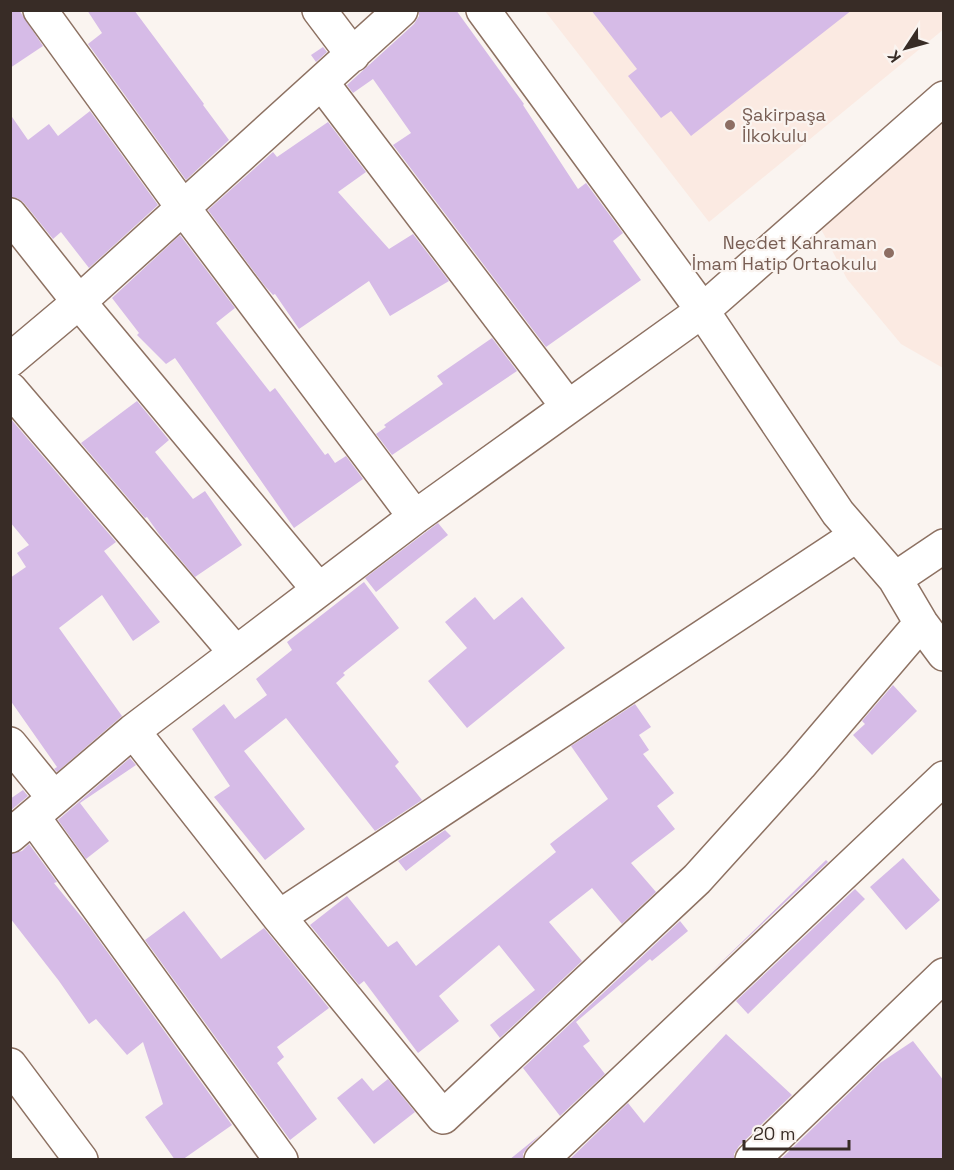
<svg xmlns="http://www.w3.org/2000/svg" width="954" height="1170" font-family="'Space Grotesk',sans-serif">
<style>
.built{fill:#fbeae2}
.building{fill:#d6bbe7}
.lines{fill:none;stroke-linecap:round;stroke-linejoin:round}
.minor-casing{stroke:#8d7162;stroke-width:36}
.minor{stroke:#fff;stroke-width:33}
.education-dot{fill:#8d6e63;stroke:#faf4f0;stroke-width:2}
.labels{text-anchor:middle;stroke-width:4.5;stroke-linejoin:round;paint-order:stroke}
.education-label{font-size:18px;fill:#785e54;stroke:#faf4f0;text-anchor:start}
</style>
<rect width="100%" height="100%" fill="#faf4f0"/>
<path class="built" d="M943 10 944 29 709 222 545 11Z
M943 124V368L901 344 847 279 820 227Z"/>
<path class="building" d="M10 10H19L43 46 10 68Z
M87 10H134L204 104 203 105 229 140 186 180 88 44 102 33Z
M419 10H456L524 104 523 105 578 189 586 183 623 233 613 241 641 280 546 347 393 145 411 133 373 79 353 93 347 85 414 24 419 16Z
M591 10H852L691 136 671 111 661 118 628 76 637 69Z
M323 47 327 52 316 62 311 55Z
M90 111 158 205 89 268 61 232 53 239 24 203 17 198 10 197V114L28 140 49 124 58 136Z
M328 122 366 172 338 192 389 249 413 234 449 281 390 316 369 281 299 329 275 294 273 295 264 285 208 210 273 152 277 157Z
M180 235 235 308 216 323 270 392 275 388 325 455 328 453 335 463 346 456 363 479 294 528 175 358 166 364 137 335 139 333 112 298Z
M492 338 517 371 392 455 376 434 386 427 384 425 443 384 437 376Z
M137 401 169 440 155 452 193 499 205 491 242 545 195 577 159 534 147 517 145 518 81 443Z
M10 418 116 542 104 551 160 622 133 641 102 595 59 628 122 716 57 772 54 769 57 767 10 700V578L26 567 17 553 29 545 10 522Z
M438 523 448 535 376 592 365 578Z
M364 582 399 628 343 673 345 675 336 683 399 762 395 766 422 800 375 831 286 718 244 751 305 829 265 860 214 797 230 786 192 729 224 704 235 719 267 695 256 679 292 650 287 642Z
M475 597 494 620 522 597 565 648 467 728 428 681 467 648 445 622Z
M893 685 917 711 872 755 853 735 865 724 862 721Z
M635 704 651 727 639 735 649 750 643 754 674 793 657 806 675 829 631 863 656 892 622 924 592 888 549 922 582 961 500 1038 490 1025 535 990 499 945 439 996 459 1021 418 1053 364 981 359 985 310 925 347 896 388 947 397 941 416 966 556 852 550 844 608 799 571 746Z
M130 758 136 765 80 803 109 841 86 859 58 820Z
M23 790 28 796 10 811V799Z
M445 830 451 836 406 871 398 861Z
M29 844 57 882 54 883 88 925 232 1125 182 1160H175L145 1117 163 1104 143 1042 127 1055 96 1019 89 1024 59 981 10 918V854L22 851Z
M903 858 940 900 906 930 870 887Z
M826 860 828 862 709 974Z
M855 889 865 899 748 1014 736 1001Z
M184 911 221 959 264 928 329 1008 277 1047 284 1057 277 1063 317 1119 290 1140 145 940Z
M680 921 688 931 652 961 650 959 576 1022 590 1041 583 1046 605 1074 560 1116 523 1068Z
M726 1034 792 1095 739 1146 734 1154V1160H569L628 1103 644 1123Z
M913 1041 944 1081V1160H780L880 1063Z
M362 1078 373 1091 388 1079 415 1112 374 1144 337 1098Z
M541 1134 528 1147 523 1154V1160H509Z"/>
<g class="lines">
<defs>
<path id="minor" d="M40 10 184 209 415 517
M319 10 353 55
M483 10 693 297 838 513 895 579 921 623 944 654
M322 83 568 407
M10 215 79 302 319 590
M10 360 79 302 401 10
M10 389 236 653
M895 579 944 546
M133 731 279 917 443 1117 697 879 800 765 921 623
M10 744 54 798
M33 817 281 1160
M10 836 133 731 236 653 415 517 702 311 944 98
M279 917 857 535
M10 1065 81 1160
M541 1160 944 778
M752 1160 944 975"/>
</defs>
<use href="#minor" class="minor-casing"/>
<use href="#minor" class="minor"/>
</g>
<g class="education-dot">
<circle cx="730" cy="125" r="6"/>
<circle cx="889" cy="253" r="6"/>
</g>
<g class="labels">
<g class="education-label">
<text x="742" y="121">Şakirpaşa<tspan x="742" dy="21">İlkokulu</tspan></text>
<text x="877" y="249" text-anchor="end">Necdet Kahraman<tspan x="877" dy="21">İmam Hatip Ortaokulu</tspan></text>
</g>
</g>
<rect width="954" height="1170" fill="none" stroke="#382c26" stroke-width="24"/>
<g transform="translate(906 48) rotate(234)" stroke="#faf4f0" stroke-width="4.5" paint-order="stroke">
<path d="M0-4.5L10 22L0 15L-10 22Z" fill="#382c26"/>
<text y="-9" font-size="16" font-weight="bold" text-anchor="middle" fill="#382c26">K</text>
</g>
<path d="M744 1140v9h105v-9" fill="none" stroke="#382c26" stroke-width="3"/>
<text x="753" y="1140" font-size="18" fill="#382c26" stroke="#faf4f0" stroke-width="4.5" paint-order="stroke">20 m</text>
</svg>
